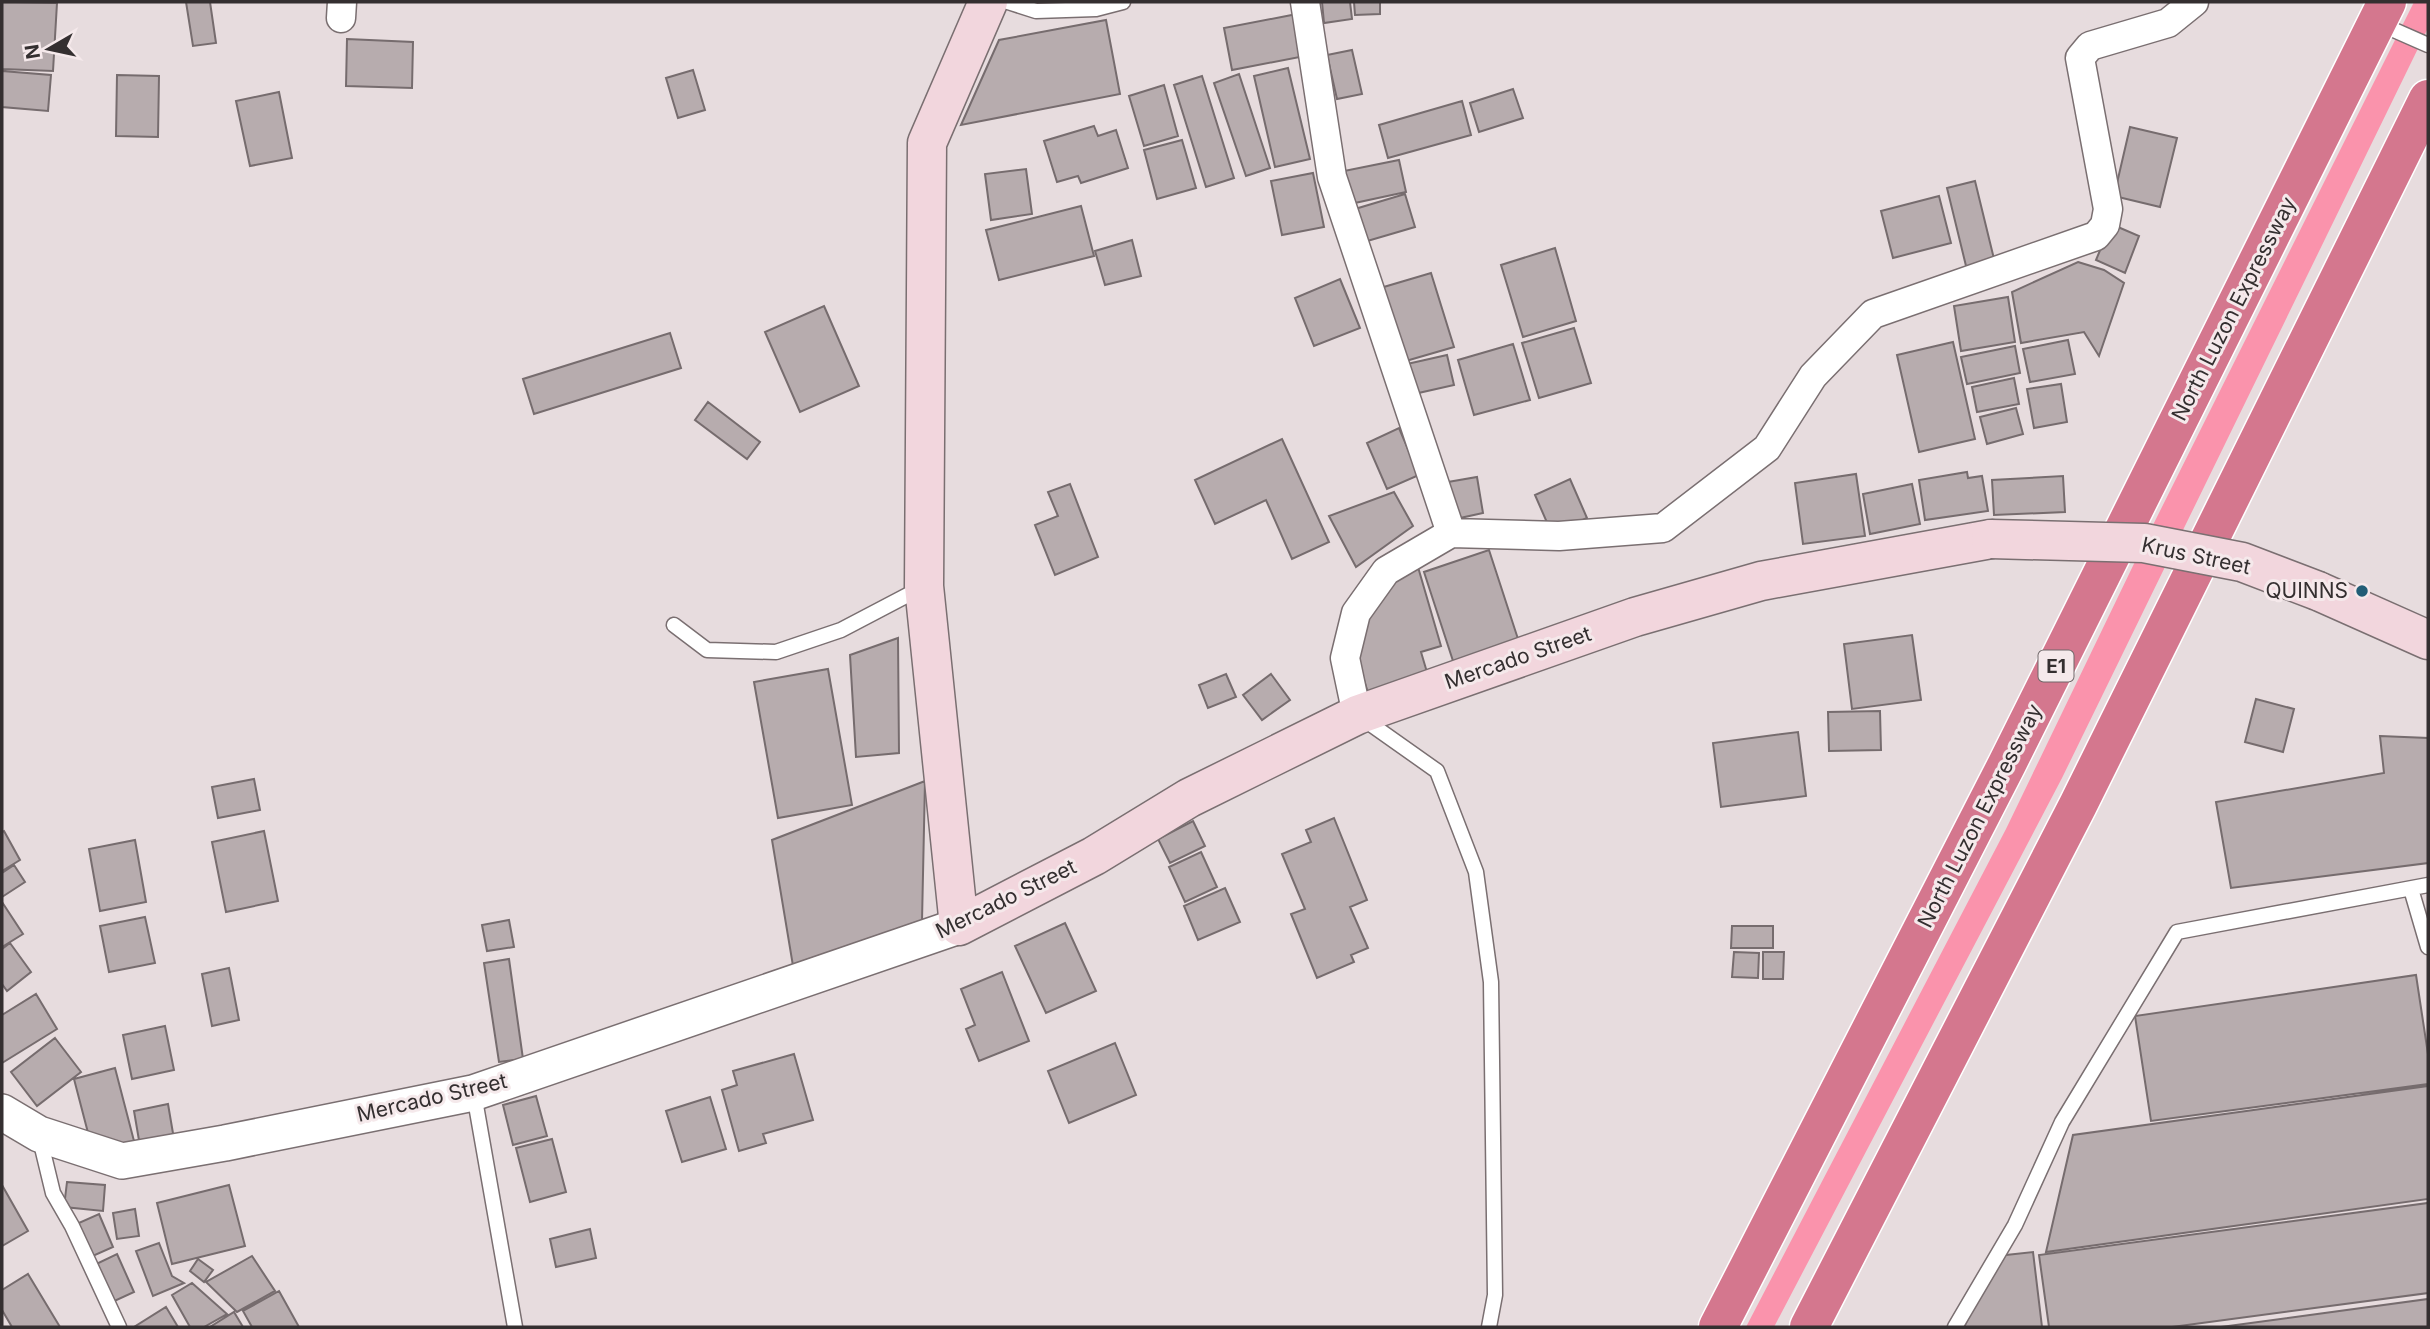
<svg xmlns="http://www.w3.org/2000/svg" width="2430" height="1329" font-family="Inter,sans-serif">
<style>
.green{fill:#fa93ac}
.building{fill:#b7acae;stroke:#766c6e;stroke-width:2}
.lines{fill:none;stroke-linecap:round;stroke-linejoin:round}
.service-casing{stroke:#7a6f71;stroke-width:17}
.minor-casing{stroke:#7a6f71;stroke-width:31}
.tertiary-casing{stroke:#7a6f71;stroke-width:38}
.secondary-casing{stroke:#7a6f71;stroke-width:41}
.motorway-casing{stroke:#fff;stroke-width:41}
.service{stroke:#fff;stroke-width:14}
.minor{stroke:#fff;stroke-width:28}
.tertiary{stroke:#fff;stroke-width:35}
.secondary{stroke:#f2d6dd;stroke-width:38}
.motorway{stroke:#d4778e;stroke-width:38}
.secondary-bridge-casing{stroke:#7a6f71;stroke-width:41;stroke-linecap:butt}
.secondary-bridge{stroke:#f2d6dd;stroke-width:38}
.poi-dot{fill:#225d76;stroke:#f5e9eb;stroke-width:2.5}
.labels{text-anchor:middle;stroke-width:6;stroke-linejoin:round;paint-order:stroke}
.shield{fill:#f5e9eb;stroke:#6e6768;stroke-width:2}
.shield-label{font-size:19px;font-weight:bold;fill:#342f30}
.street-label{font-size:21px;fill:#342f30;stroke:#f5e9eb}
.poi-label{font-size:21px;fill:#342f30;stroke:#f5e9eb;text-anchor:end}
</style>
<rect width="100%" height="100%" fill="#e7dcde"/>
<path class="green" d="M2414 2H2428V28L2062 778 1774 1327H1746L2006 829 2144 543Z"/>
<path class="building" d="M2 2 57 3 53 71 2 69Z
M186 2H210L216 43 193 46Z
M1322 2H1350L1352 19 1324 23Z
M1354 2H1380V14L1355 15Z
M1297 14 1305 56 1232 70 1224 28Z
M1106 20 1120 94 961 125 999 40Z
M347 39 413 42 412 88 346 86Z
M1352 50 1362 94 1337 99 1327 55Z
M1288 68 1310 159 1275 167 1254 76Z
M693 70 705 110 678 118 666 78Z
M2 71 51 75 48 111 2 107Z
M1239 74 1270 168 1246 176 1214 83Z
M117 75 159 76 158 137 116 136Z
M1202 76 1234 178 1206 187 1174 85Z
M1164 85 1178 136 1144 146 1129 96Z
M1513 89 1523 118 1479 132 1470 103Z
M279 92 292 158 250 166 236 101Z
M1462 101 1471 135 1388 158 1379 125Z
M1094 126 1098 136 1116 130 1128 168 1081 183 1078 176 1057 182 1044 141Z
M2130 127 2177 138 2160 207 2114 196Z
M1182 140 1196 188 1157 199 1144 150Z
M1399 160 1406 192 1350 204 1344 171Z
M1026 169 1032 214 991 220 985 174Z
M1313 173 1324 227 1282 235 1271 181Z
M1975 181 1995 263 1967 270 1947 188Z
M1405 194 1415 227 1364 242 1355 209Z
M1939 196 1951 243 1893 258 1881 211Z
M1081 206 1094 256 999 280 986 230Z
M2111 224 2139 236 2125 273 2096 260Z
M1132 240 1141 276 1105 285 1095 251Z
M1555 248 1576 321 1523 337 1501 265Z
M2078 262 2104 270 2124 283 2099 356 2084 332 2021 343 2012 292Z
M1431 273 1454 347 1399 363 1377 289Z
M1340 279 1360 328 1314 346 1295 298Z
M2008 297 2015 342 1961 351 1954 306Z
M824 306 859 386 800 412 765 332Z
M1574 328 1591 383 1539 398 1522 343Z
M670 333 681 368 534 414 523 379Z
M2068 340 2075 374 2030 382 2023 349Z
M1953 342 1975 439 1919 452 1897 355Z
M1513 344 1530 400 1474 415 1458 360Z
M2015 346 2020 373 1967 384 1961 357Z
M1447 355 1454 385 1414 394 1407 364Z
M2014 378 2019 404 1977 412 1972 387Z
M2061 384 2067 422 2034 428 2027 389Z
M708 402 760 442 747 459 695 420Z
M2016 408 2023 434 1987 444 1980 417Z
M1399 428 1419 475 1387 489 1367 443Z
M1282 439 1329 542 1292 559 1266 500 1215 524 1195 480Z
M1967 472 1968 478 1982 476 1988 511 1925 520 1919 480Z
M1856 474 1865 536 1803 544 1795 483Z
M2063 476 2065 512 1994 515 1992 480Z
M1477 477 1483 513 1460 518 1442 483Z
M1570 479 1587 518 1552 534 1535 495Z
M1070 484 1098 557 1055 575 1035 525 1058 516 1048 492Z
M1912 484 1920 524 1870 534 1863 494Z
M1394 492 1413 526 1356 567 1329 516Z
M1489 550 1519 642 1454 664 1424 572Z
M1418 567 1441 646 1421 652 1429 679 1369 696 1359 664 1363 628 1398 573Z
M1912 635 1921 700 1852 709 1844 644Z
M898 638 899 753 856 757 850 655Z
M828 669 852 805 778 818 754 682Z
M1226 674 1236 697 1208 708 1199 685Z
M1271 674 1290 700 1262 720 1243 695Z
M2256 699 2294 709 2283 752 2245 742Z
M1880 711 1881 750 1829 751 1828 712Z
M1798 732 1806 796 1721 807 1713 743Z
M2380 736 2428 738V863L2231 888 2216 802 2384 773Z
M254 779 260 810 218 818 212 787Z
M925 781 922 921 793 966 772 840Z
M1334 818 1367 900 1350 907 1368 948 1351 955 1354 962 1317 978 1291 914 1305 909 1282 854 1311 842 1306 830Z
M1193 821 1205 846 1170 863 1158 839Z
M4 831 20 860 2 871V832Z
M264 831 278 901 226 912 212 842Z
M135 840 146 902 100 911 89 849Z
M1201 852 1217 887 1185 902 1169 867Z
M14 865 25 882 2 897V873Z
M1225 888 1240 922 1198 940 1184 906Z
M2 902 23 934 2 947Z
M145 917 155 963 109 972 100 926Z
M509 920 514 947 487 951 482 925Z
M1065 923 1096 991 1046 1013 1015 946Z
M1732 926H1773V948H1731Z
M10 943 31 972 7 991 2 984V949Z
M1734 952 1759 953 1758 978 1732 977Z
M1763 952H1784L1783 979H1763Z
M509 959 523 1059 499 1062 484 963Z
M229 968 239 1020 212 1026 202 974Z
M1002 972 1029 1041 979 1061 966 1029 975 1025 961 989Z
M2416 975 2428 1054V1084L2151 1121 2135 1016Z
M36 994 57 1029 2 1063V1015Z
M165 1026 174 1070 132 1079 123 1035Z
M55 1038 81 1072 37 1106 11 1072Z
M1115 1043 1136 1095 1069 1123 1048 1071Z
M794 1054 813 1120 763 1134 766 1143 739 1151 722 1090 737 1085 733 1071Z
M115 1068 134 1141 93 1152 74 1079Z
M2428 1086V1199L2046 1252 2073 1135Z
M536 1096 547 1136 513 1145 503 1105Z
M710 1097 726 1149 682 1162 666 1111Z
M168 1104 175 1145 141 1152 134 1111Z
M552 1139 566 1192 530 1202 516 1148Z
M67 1182 105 1185 103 1211 64 1207Z
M2 1185 28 1231 2 1246Z
M229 1185 245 1246 172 1264 157 1203Z
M2428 1203V1293L2172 1327H2049L2039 1255Z
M135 1209 139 1236 117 1239 113 1213Z
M99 1214 113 1247 86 1259 72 1226Z
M590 1229 596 1258 556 1267 550 1239Z
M159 1243 172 1276 184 1283 153 1296 136 1251Z
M2033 1252 2042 1327H1964L1997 1256Z
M117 1254 134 1292 108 1304 90 1267Z
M252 1256 275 1291 237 1312 206 1282Z
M198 1259 213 1270 204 1282 190 1271Z
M28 1274 60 1327H12L2 1310V1290Z
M192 1283 227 1314 204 1327H190L172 1295Z
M279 1291 299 1327H252L243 1311Z
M2428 1299V1327H2221Z
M166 1307 178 1327H134Z
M234 1312 243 1327H210Z"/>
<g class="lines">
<defs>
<path id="service" d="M1008 2 1036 11 1096 9 1123 2
M2378 23 2428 45
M674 625 707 650 776 652 841 630 923 587
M1362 718 1437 771 1476 872 1491 982 1495 1295 1489 1327
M2411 889 2428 947
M474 1094 515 1327
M39 1135 53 1193 72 1226 119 1327
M1955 1327 2015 1225 2062 1122 2177 932 2428 885"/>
<path id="minor" d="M1305 2 1332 177 1451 533
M341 18 342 2
M1357 715 1345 658 1356 613 1386 571 1451 533 1559 536 1663 528 1767 448 1813 376 1873 314 2096 236 2105 225 2108 209 2080 58 2090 46 2168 23 2194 2"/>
<path id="tertiary" d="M2 1112 39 1134 122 1161 225 1143 473 1093 959 926"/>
<path id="secondary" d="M988 2 927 143 924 586 959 926 1094 856 1189 798 1357 715 1635 617 1761 581 1991 539
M2318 591 2428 640"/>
<path id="motorway" d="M1718 1327 2007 764 2387 2
M1809 1327 2078 805 2428 99"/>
</defs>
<use href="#service" class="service-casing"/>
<use href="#minor" class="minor-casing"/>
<use href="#tertiary" class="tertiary-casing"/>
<use href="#secondary" class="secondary-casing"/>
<use href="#motorway" class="motorway-casing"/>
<use href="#service" class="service"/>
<use href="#minor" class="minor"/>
<use href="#tertiary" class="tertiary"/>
<use href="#secondary" class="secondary"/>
<use href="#motorway" class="motorway"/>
<defs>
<path id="secondary-bridge" d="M1991 539 2144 543 2242 562 2318 591"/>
</defs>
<use href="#secondary-bridge" class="secondary-bridge-casing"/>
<use href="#secondary-bridge" class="secondary-bridge"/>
</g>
<circle class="poi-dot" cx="2362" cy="591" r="7"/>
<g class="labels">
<rect class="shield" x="2038.5" y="650.5" width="35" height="31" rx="5"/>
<g class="shield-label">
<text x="2056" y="673">E1</text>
</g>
<g class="street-label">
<text transform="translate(2234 309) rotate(-63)" y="7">North Luzon Expressway</text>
<text transform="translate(2196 556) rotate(12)" y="7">Krus Street</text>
<text transform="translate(1518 658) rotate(-19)" y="7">Mercado Street</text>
<text transform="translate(1980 816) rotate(-63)" y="7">North Luzon Expressway</text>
<text transform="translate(1006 899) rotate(-26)" y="7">Mercado Street</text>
<text transform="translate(432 1098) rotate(-13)" y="7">Mercado Street</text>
</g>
<g class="poi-label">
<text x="2348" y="598">QUINNS</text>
</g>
</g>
<rect width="2430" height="1329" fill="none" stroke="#342f30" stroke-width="7"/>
<g transform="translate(49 49) rotate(261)" stroke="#f5e9eb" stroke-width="5" paint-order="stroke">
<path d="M0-5L12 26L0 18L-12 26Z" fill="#342f30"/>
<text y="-10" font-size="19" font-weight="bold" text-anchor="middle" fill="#342f30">N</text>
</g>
</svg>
